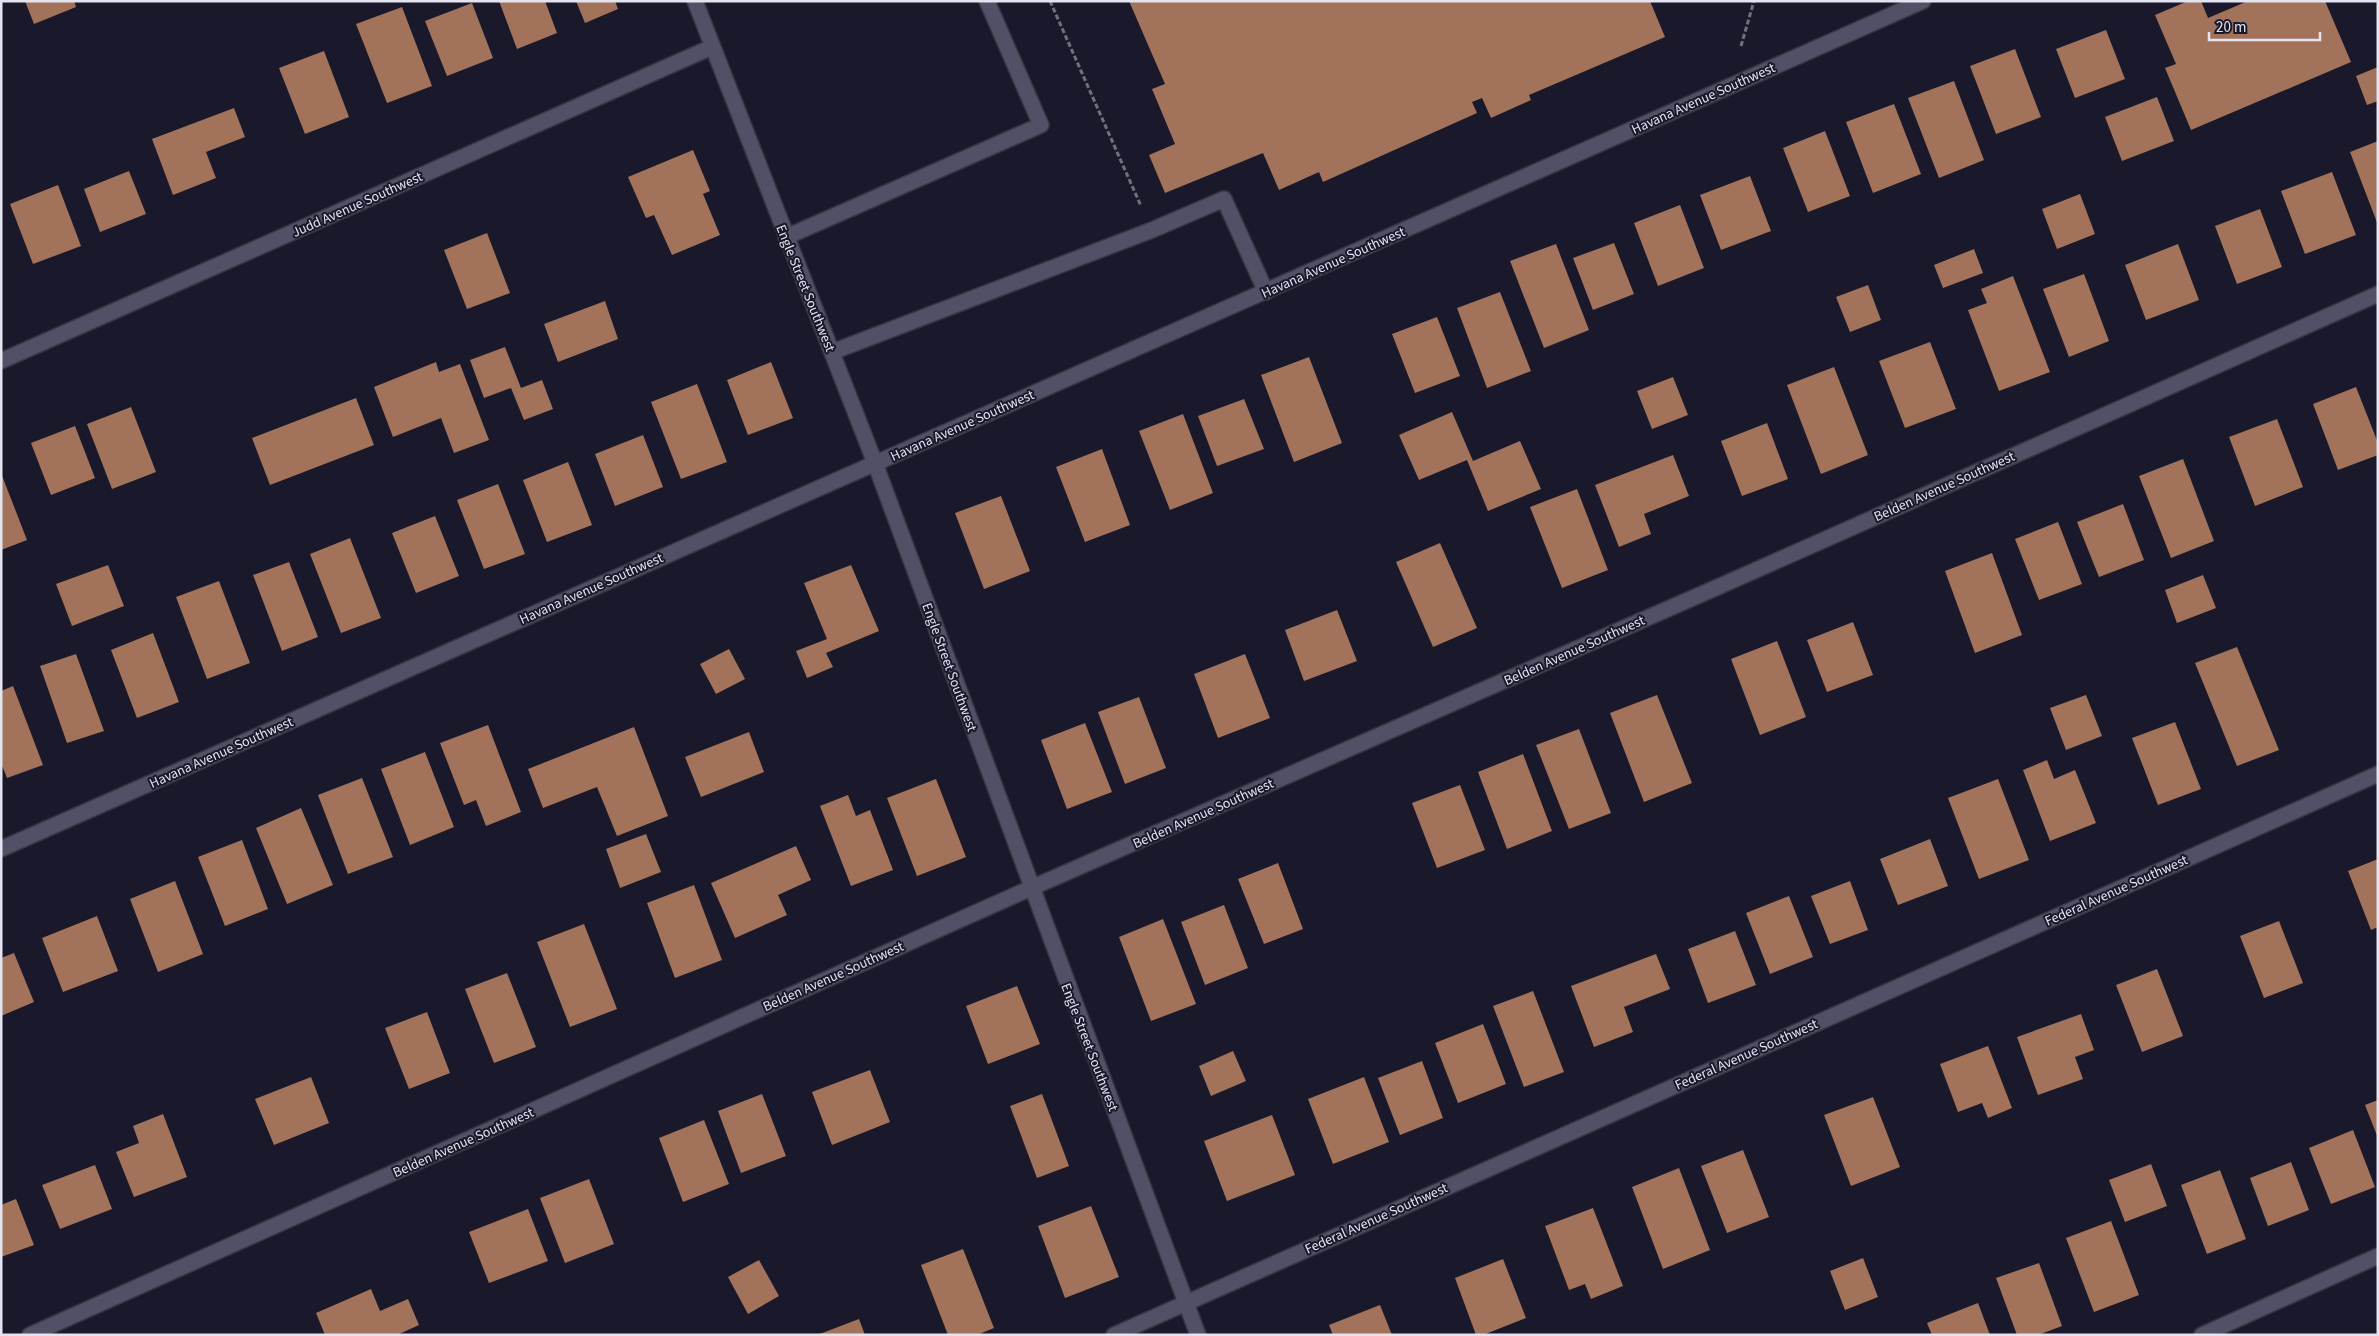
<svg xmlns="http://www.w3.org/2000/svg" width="2379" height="1336" font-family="'Source Sans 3',sans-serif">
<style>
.building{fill:#a2735a}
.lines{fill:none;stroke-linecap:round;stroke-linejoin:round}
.lane-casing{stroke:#373544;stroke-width:18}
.street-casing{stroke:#373544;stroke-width:18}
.path{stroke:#70707f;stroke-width:3;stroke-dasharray:5 2.5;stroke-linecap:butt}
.lane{stroke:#505066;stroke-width:15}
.street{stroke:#505066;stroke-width:15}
.labels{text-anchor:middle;stroke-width:4;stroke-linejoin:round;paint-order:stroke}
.street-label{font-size:14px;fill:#e4e4f1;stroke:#1a192b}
</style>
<rect width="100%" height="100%" fill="#1a192b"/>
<path class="building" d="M25 1H74L76 7 34 24Z
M499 1H545L557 33 517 49Z
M576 1H615L618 9 585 23Z
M1129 1H1650L1665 37 1529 95 1531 100 1491 118 1482 98 1472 102 1477 113 1323 182 1319 172 1279 190 1263 153 1165 193 1149 155 1175 144 1152 89 1165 84Z
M2188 1H2201L2208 18 2248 1H2325L2351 62 2191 130 2165 68 2176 64 2155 15Z
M472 3 493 58 447 76 425 21Z
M402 7 432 86 387 103 356 24Z
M2106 30 2125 79 2075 98 2056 49Z
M2015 49 2041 117 1996 134 1970 66Z
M324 51 349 117 305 134 279 68Z
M2378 67V101L2367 105 2356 76Z
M1954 81 1984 160 1939 178 1908 98Z
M2157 97 2174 141 2122 161 2105 117Z
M1894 104 1921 174 1873 193 1846 122Z
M234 108 245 137 206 152 216 178 173 195 152 139Z
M1825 131 1850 196 1808 212 1783 148Z
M2378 141V225L2350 152Z
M693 150 710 191 703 194 720 235 672 255 654 215 646 218 628 177Z
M129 171 146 214 100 232 84 189Z
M2332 172 2356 235 2305 254 2281 191Z
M1750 176 1771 231 1721 250 1700 195Z
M58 185 81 246 33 264 10 204Z
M2080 194 2095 234 2057 249 2042 209Z
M1680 205 1704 268 1658 286 1634 223Z
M2260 209 2282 267 2237 284 2215 226Z
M487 233 510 293 467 309 444 250Z
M1614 243 1634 294 1593 310 1573 258Z
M1556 244 1589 330 1544 348 1510 261Z
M2178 244 2199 300 2146 320 2125 265Z
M1974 249 1983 273 1943 288 1934 265Z
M2084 274 2109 341 2069 357 2043 289Z
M2013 276 2050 372 1999 391 1968 310 1987 303 1981 289Z
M1868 285 1881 320 1850 332 1836 297Z
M1500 292 1531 371 1487 388 1457 308Z
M605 301 618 339 558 362 544 324Z
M1437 317 1460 376 1415 393 1392 334Z
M1930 342 1956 409 1905 428 1879 361Z
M505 347 521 388 542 380 553 409 524 420 511 388 484 398 470 360Z
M1309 357 1342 443 1294 462 1261 375Z
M436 362 439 372 460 364 489 440 454 453 441 418 393 437 374 387Z
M771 362 793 418 748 435 727 380Z
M1834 367 1868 455 1821 474 1787 385Z
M1673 377 1688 415 1652 429 1637 391Z
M697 384 727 462 681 479 651 402Z
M2356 387 2378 443V455L2338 470 2313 404Z
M356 398 374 445 270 485 252 438Z
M1244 399 1264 449 1217 466 1198 416Z
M131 407 156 472 112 489 87 424Z
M1452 412 1473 461 1520 441 1541 489 1488 511 1467 460 1419 480 1399 435Z
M1183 414 1213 493 1170 510 1139 431Z
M2277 419 2303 487 2255 506 2229 437Z
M1767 423 1788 479 1742 496 1721 441Z
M75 426 95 478 51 495 31 443Z
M643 435 663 487 615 506 595 454Z
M1102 449 1130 525 1085 542 1056 467Z
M1673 455 1689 496 1644 514 1651 534 1619 547 1595 485Z
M2183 459 2214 541 2171 558 2139 476Z
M568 462 592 525 547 542 523 480Z
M1 473 27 540 1 550Z
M498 484 525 554 484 569 457 500Z
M1577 489 1608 570 1562 588 1530 507Z
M1001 496 1030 571 984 589 955 513Z
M2123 504 2144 560 2099 577 2077 522Z
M435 516 459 576 416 593 392 533Z
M2058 522 2082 584 2039 600 2015 539Z
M350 538 381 618 341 633 310 554Z
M1440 543 1477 628 1433 647 1396 562Z
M1992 553 2022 635 1975 653 1945 571Z
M289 562 318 637 282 651 253 575Z
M108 565 124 606 72 626 56 584Z
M851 565 879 631 826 653 833 667 807 678 796 651 827 639 804 583Z
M2203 575 2216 608 2177 623 2165 590Z
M219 581 250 663 207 679 176 597Z
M1337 610 1357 661 1304 681 1285 630Z
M1853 622 1873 675 1827 692 1807 640Z
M153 633 179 702 137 718 111 650Z
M1777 641 1806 717 1760 735 1731 659Z
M2237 647 2279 750 2237 766 2195 663Z
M729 649 745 679 716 694 700 664Z
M76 654 104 731 67 743 40 666Z
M1245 654 1270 718 1218 738 1194 674Z
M13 686 43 765 7 778 1 763V691Z
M1657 695 1692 783 1644 802 1610 713Z
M2086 695 2102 736 2066 750 2050 708Z
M1139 697 1166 768 1125 784 1098 712Z
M2175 722 2201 789 2158 805 2132 738Z
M1085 723 1112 792 1067 809 1041 740Z
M488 725 521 812 486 826 476 800 464 805 440 743Z
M634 727 668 816 617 836 597 787 543 808 528 769Z
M1579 729 1611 813 1569 829 1536 745Z
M749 732 764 772 701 797 685 757Z
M425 752 454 827 410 845 381 769Z
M1523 754 1552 831 1507 849 1478 772Z
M2047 760 2054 779 2075 770 2096 823 2050 841 2023 770Z
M362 778 393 857 348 874 318 795Z
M936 779 966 857 917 876 887 798Z
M1998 779 2029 860 1979 879 1948 798Z
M1460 785 1485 850 1437 868 1412 803Z
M848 795 856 816 870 810 893 870 851 886 820 806Z
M301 808 333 885 287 904 256 828Z
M646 834 661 872 620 888 606 849Z
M1930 839 1948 886 1898 905 1880 859Z
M242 840 268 909 225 926 198 857Z
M796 846 811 880 778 895 787 915 735 938 711 883Z
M2378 859V927L2371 930 2348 871Z
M1278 863 1303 929 1264 944 1238 879Z
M175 881 203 954 158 972 130 899Z
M1850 881 1868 930 1830 944 1811 896Z
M694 885 722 960 675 978 647 903Z
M1789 896 1813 957 1770 974 1746 913Z
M1224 905 1248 968 1205 985 1181 922Z
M97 916 118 971 63 992 42 938Z
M1163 919 1196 1004 1151 1021 1119 937Z
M2279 921 2303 983 2264 998 2240 936Z
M584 924 617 1009 570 1027 537 942Z
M1735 931 1756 985 1708 1003 1688 949Z
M14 953 34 1002 1 1016V958Z
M1656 954 1670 989 1624 1007 1633 1032 1594 1047 1571 986Z
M2157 969 2183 1036 2142 1052 2116 985Z
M507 973 536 1047 494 1063 465 989Z
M1017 986 1040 1044 988 1064 966 1006Z
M1533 991 1564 1072 1524 1087 1493 1006Z
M427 1012 450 1073 409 1089 385 1028Z
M2081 1014 2094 1050 2075 1057 2083 1079 2038 1095 2017 1037Z
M1483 1024 1506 1084 1458 1103 1435 1043Z
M1988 1046 2012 1108 1988 1118 1982 1103 1958 1112 1940 1064Z
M1233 1051 1246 1081 1211 1096 1199 1066Z
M1422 1061 1443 1118 1400 1135 1378 1078Z
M870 1070 890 1122 832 1145 812 1092Z
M311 1077 329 1123 274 1145 255 1099Z
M1364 1077 1389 1142 1333 1164 1308 1099Z
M762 1094 786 1156 741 1173 718 1111Z
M1042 1094 1069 1166 1037 1178 1010 1106Z
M1873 1097 1900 1167 1851 1186 1824 1115Z
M2378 1100V1138L2365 1105Z
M163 1114 187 1177 134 1197 116 1152 139 1143 133 1126Z
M1272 1115 1295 1175 1227 1201 1204 1141Z
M704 1120 729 1184 683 1202 659 1138Z
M2353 1130 2375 1187 2331 1204 2309 1148Z
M1743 1150 1769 1217 1727 1233 1701 1166Z
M2291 1162 2309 1210 2268 1226 2250 1178Z
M2151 1164 2167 1206 2125 1222 2109 1180Z
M95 1165 112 1209 60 1229 42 1185Z
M1679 1168 1710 1250 1663 1269 1632 1187Z
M2220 1170 2246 1239 2207 1254 2181 1185Z
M589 1179 614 1244 565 1263 540 1198Z
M16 1199 34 1245 1 1257V1205Z
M1091 1206 1119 1277 1065 1298 1038 1226Z
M1593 1208 1623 1286 1591 1299 1585 1284 1569 1290 1545 1226Z
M528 1209 548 1261 489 1283 469 1232Z
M2111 1221 2139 1295 2094 1312 2066 1238Z
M963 1249 994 1328 977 1335H948L921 1265Z
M1863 1258 1878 1297 1845 1310 1830 1271Z
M1503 1259 1526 1318 1483 1335H1476L1455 1278Z
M759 1260 779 1296 748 1314 728 1277Z
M2039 1263 2062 1326 2038 1335H2017L1996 1278Z
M371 1289 380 1311 408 1299 419 1325 397 1335H325L316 1313Z
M1978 1303 1990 1335H1932L1927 1323Z
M1380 1305 1392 1335H1333L1329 1325Z
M859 1319 865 1335H817Z"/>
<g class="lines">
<defs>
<path id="lane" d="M786 237 1041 125 987 1
M832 352 1152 230 1224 199 1266 292"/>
<path id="street" d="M695 1 875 463 1198 1335
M1 361 712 47
M1 849 1923 1
M30 1335 1031 888 1711 590 2378 294
M1114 1335 2378 774
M2202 1335 2378 1256"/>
</defs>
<use href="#lane" class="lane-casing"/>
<use href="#street" class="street-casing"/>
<path class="path" d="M1050 1 1141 206
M1741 46 1754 1"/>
<use href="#lane" class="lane"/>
<use href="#street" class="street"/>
</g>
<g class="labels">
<g class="street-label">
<text transform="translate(1703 98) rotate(-24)" y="5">Havana Avenue Southwest</text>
<text transform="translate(357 204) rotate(-24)" y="5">Judd Avenue Southwest</text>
<text transform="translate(1333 262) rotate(-24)" y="5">Havana Avenue Southwest</text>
<text transform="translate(806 288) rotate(68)" y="5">Engle Street Southwest</text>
<text transform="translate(962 425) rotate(-24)" y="5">Havana Avenue Southwest</text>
<text transform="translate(1944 486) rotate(-24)" y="5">Belden Avenue Southwest</text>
<text transform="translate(591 588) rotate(-24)" y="5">Havana Avenue Southwest</text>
<text transform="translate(1574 650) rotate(-24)" y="5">Belden Avenue Southwest</text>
<text transform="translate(950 667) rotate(70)" y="5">Engle Street Southwest</text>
<text transform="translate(221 752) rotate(-24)" y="5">Havana Avenue Southwest</text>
<text transform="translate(1203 813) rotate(-24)" y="5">Belden Avenue Southwest</text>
<text transform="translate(2116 890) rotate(-24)" y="5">Federal Avenue Southwest</text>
<text transform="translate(833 976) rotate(-24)" y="5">Belden Avenue Southwest</text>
<text transform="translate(1090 1047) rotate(69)" y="5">Engle Street Southwest</text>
<text transform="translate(1746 1054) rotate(-24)" y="5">Federal Avenue Southwest</text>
<text transform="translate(463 1142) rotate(-24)" y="5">Belden Avenue Southwest</text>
<text transform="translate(1376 1218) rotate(-24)" y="5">Federal Avenue Southwest</text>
</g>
</g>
<rect width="2379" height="1336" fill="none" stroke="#e4e4f1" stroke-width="5"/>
<path d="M2209 32v8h111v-8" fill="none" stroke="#e4e4f1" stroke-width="2.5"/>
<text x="2216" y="32" font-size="15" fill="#e4e4f1" stroke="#1a192b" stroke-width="4" paint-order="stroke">20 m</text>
</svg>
